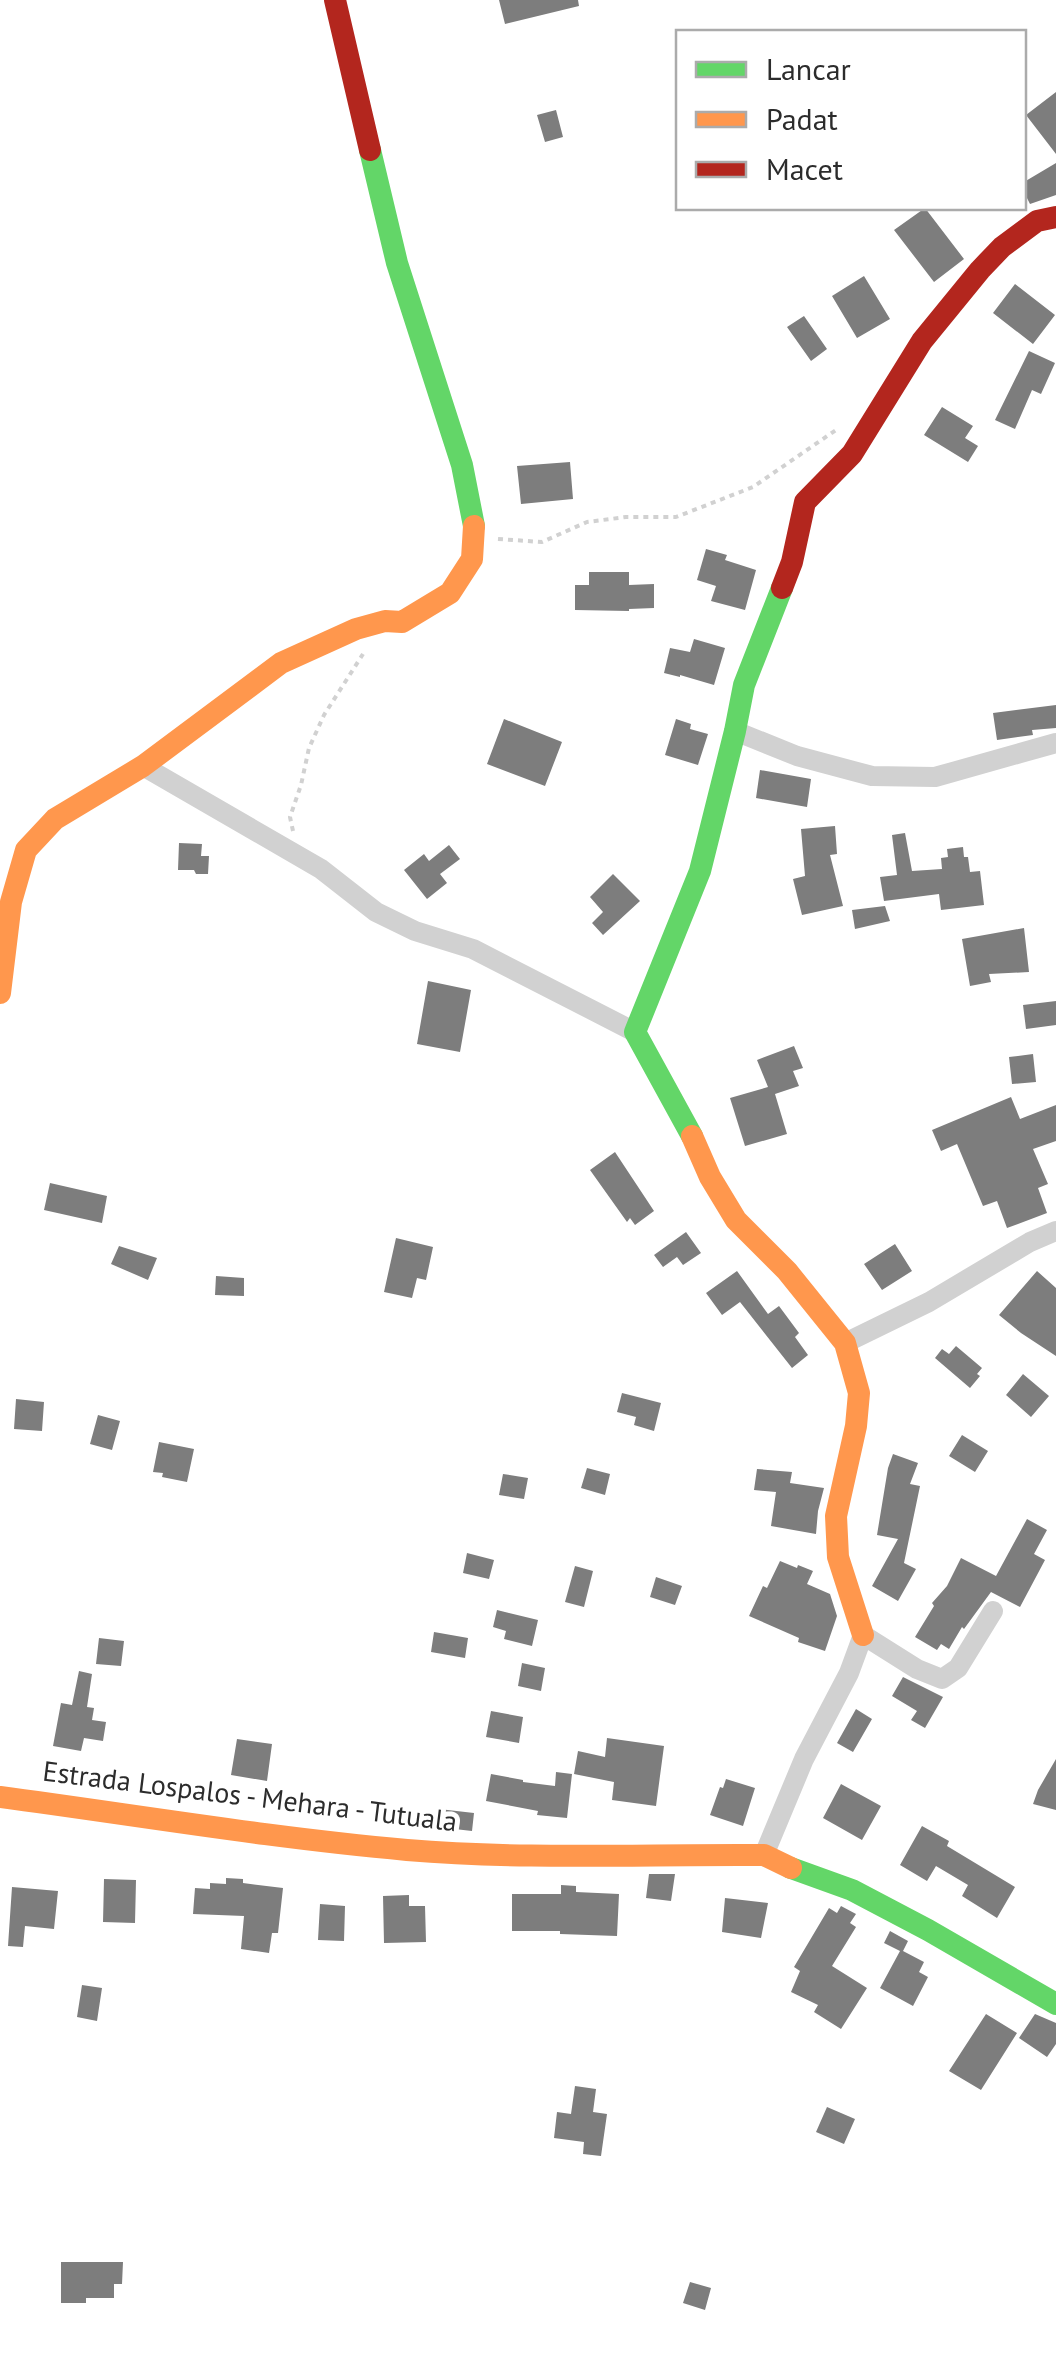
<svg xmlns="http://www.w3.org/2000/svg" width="1056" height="2358" font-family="'PT Sans',sans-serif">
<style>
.building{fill:#7d7d7d}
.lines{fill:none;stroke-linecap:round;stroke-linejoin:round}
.path{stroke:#d1d1d1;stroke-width:4;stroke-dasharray:5 5;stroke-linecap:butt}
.street{stroke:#d1d1d1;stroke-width:20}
.fast{stroke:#63d668;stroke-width:22}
.slow{stroke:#ff974d;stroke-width:22}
.jam{stroke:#b3261e;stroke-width:22}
.labels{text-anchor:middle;stroke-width:10;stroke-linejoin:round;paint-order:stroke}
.street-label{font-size:28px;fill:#2c2c2c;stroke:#fff}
</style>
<rect width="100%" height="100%" fill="#fff"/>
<path class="building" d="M499 0H578L579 6 505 24Z
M1056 92V154L1026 115Z
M556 110 563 137 545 142 537 115Z
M1056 163V195L1030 204 1024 192V182Z
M925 208 964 259 934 282 894 230Z
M864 276 890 319 857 338 832 296Z
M1015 284 1055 315 1033 344 993 313Z
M804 316 827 349 811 361 787 327Z
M1029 351 1055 363 1041 394 1032 390 1015 429 995 420Z
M942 407 973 426 965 438 978 446 968 462 924 435Z
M570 462 573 499 521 504 517 466Z
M706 549 727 555 725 560 756 570 745 610 711 601 716 586 697 580Z
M589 572H629V585L654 584V608L629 609V611L575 610V585H589Z
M694 639 725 648 714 685 680 675V677L664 673 670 648 690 652Z
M1056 705V728L1032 730 1033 735 997 740 993 713Z
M504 719 562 742 545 786 487 764Z
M676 719 691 724 690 729 708 734 698 765 665 755Z
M760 770 811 779 807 807 756 798Z
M835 826 837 854 830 855 843 906 802 915 793 879 805 876 801 829Z
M905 833 912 871 942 869 941 858 948 857 947 849 963 847 964 857H968L970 872 980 871 984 905 941 910 939 894 884 901 880 877 897 875 892 835Z
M179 843 202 844 201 856H209L208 874H196L194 870H178Z
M449 845 460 859 440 874 447 883 427 899 404 870 424 854 429 861Z
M613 874 640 901 603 935 592 923 603 912 590 897Z
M885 906 890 921 855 929 852 910Z
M1024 928 1029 972 989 974 991 982 970 986 962 939Z
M428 981 471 990 460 1052 417 1044Z
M1056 1001V1025L1026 1029 1023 1005Z
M794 1046 803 1068 793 1071 799 1086 775 1094 787 1134 745 1146 730 1098 768 1087 757 1060Z
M1033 1054 1036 1082 1012 1084 1009 1057Z
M1011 1097 1020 1119 1056 1105V1141L1033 1149 1048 1184 1038 1188 1047 1213 1007 1228 997 1201 983 1206 957 1144 941 1151 932 1130Z
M615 1152 654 1211 635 1225 630 1218 627 1222 590 1170Z
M50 1183 107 1196 102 1223 44 1210Z
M686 1232 701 1253 683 1265 677 1257 663 1267 654 1255Z
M396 1238 433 1247 426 1280 417 1278 412 1298 384 1292Z
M895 1244 912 1271 882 1290 864 1264Z
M119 1246 157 1258 148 1280 111 1264Z
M737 1271 768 1314 779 1306 799 1333 795 1337 808 1355 792 1368 740 1302 722 1315 706 1293Z
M1037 1271 1056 1288V1356L1021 1333 999 1315Z
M216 1276 244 1278V1296L215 1295Z
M956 1346 982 1368 977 1374 980 1376 970 1388 935 1358 942 1349 949 1354Z
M1023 1374 1049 1396 1031 1417 1006 1395Z
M622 1393 661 1403 654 1431 634 1425 636 1417 617 1412Z
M16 1399 44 1402 42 1431 14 1429Z
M98 1415 120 1421 112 1450 90 1444Z
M962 1435 988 1451 975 1472 949 1456Z
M159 1442 194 1449 187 1482 162 1477 163 1473 153 1472Z
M893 1454 918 1463 910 1484 920 1486 904 1563 916 1569 898 1601 872 1586 898 1539 877 1535 888 1468Z
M587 1468 610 1474 605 1495 581 1488Z
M757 1469 792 1472 790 1483 824 1488 818 1511 816 1534 771 1526 776 1492 754 1490Z
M503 1474 528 1478 524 1499 499 1495Z
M1027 1519 1047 1530 1034 1554 1045 1560 1020 1607 991 1592 964 1629 962 1627 949 1649 941 1644 937 1650 915 1637 934 1606 932 1603 947 1586 961 1558 996 1576Z
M467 1553 494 1560 489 1579 463 1573Z
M780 1561 797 1568 798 1565 813 1571 807 1584 830 1594 837 1616 825 1651 798 1642 799 1638 749 1616 763 1586 767 1588Z
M575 1566 593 1571 584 1607 565 1602Z
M656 1577 682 1586 675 1605 650 1597Z
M497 1610 538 1620 532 1646 504 1639 506 1631 493 1627Z
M434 1632 468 1638 465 1658 431 1652Z
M99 1638 124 1641 121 1666 96 1664Z
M522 1663 545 1668 541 1691 518 1686Z
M79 1671 92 1674 87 1707 94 1708 92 1720 106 1722 103 1741 84 1738 81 1751 53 1746 61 1703 72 1705Z
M903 1677 943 1697 925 1728 911 1720 917 1711 892 1696Z
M856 1709 872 1719 853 1752 837 1743Z
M491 1711 523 1717 519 1743 486 1737Z
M607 1738 664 1746 656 1806 612 1800 614 1782 574 1774 578 1751 605 1757Z
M237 1739 272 1744 267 1781 231 1775Z
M1056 1759V1810L1033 1804 1038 1790Z
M556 1772 572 1774 567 1818 537 1815 538 1811 486 1801 491 1774 523 1780V1782L555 1786Z
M726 1779 755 1788 743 1826 710 1815 720 1787 723 1788Z
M841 1784 881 1806 862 1840 823 1818Z
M439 1809 474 1813 472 1831 437 1827Z
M922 1826 949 1841 947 1846 1015 1887 997 1918 962 1896 968 1885 936 1866 927 1881 900 1865Z
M649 1874H675L671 1901 646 1898Z
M226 1878 243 1879V1883L283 1888 278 1933H272L269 1953 241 1949 244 1916 193 1914 195 1888 210 1889V1883L226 1884Z
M104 1879 136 1880 135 1923 103 1922Z
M561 1885 576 1886V1892L619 1894 617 1936 560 1934V1931H512V1894H561Z
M12 1887 58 1891 54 1929 25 1926 23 1947 8 1946Z
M409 1895V1906H425L426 1942 384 1943 383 1896Z
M725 1898 768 1903 761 1938 722 1932Z
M320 1904 345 1906 344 1941 318 1940Z
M841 1906 856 1914 850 1923 856 1927 832 1966 867 1988 841 2029 814 2012 818 2005 791 1992 800 1971 794 1967 829 1908 837 1913Z
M890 1931 908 1941 903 1951 924 1962 919 1972 928 1977 913 2006 880 1988 900 1951 884 1943Z
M82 1985 102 1988 97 2021 77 2017Z
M986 2014 1017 2033 981 2090 949 2071Z
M1035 2014 1056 2023V2044L1047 2057 1019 2038Z
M575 2086 596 2089 593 2112 607 2114 601 2156 583 2154 584 2142 554 2138 557 2112 571 2114Z
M827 2107 855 2119 844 2144 816 2132Z
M61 2262H123L122 2284H114V2298H86V2303H61Z
M690 2282 711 2288 705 2310 683 2303Z"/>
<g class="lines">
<path class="path" d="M498 539 542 542 587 522 626 517H676L753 487 836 430
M293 831 290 817 301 785 309 748 324 715 363 654"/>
<path class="street" d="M735 731 797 756 872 776 935 777 1056 743
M143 766 321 869 376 912 415 931 473 949 635 1032
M845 1343 929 1302 1030 1242 1056 1231
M764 1855 804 1759 849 1673 863 1635 917 1669 942 1679 958 1668 993 1611"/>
<path class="fast" d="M370 150 397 263 462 465 474 526
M692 1136 635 1032 700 871 735 731 744 685 782 588
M791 1868 852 1890 928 1930 1056 2004"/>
<path class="slow" d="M0 993 11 902 26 850 55 819 143 766 281 663 356 629 385 621 402 622 450 593 472 559 474 526
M692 1136 710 1177 736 1220 787 1271 845 1343 859 1393 856 1426 836 1516 838 1557 863 1635
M0 1797C135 1815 271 1838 407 1850 526 1860 645 1854 764 1855L791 1868"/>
<path class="jam" d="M335 0 370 150
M782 588 792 562 805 502 852 454 922 341 980 270 1002 247 1037 221 1056 217"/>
</g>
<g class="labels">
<g class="street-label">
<text transform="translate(250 1796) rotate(7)" y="10">Estrada Lospalos - Mehara - Tutuala</text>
</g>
</g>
<rect x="676" y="30" width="350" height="180" fill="#ffffff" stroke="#ababab" stroke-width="2.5"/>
<rect x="696" y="62" width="50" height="15" fill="#63d668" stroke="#ababab" stroke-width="2.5"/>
<text x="766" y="80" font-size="30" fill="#2c2c2c">Lancar</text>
<rect x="696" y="112" width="50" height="15" fill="#ff974d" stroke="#ababab" stroke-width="2.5"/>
<text x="766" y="130" font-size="30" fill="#2c2c2c">Padat</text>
<rect x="696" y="162" width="50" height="15" fill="#b3261e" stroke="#ababab" stroke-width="2.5"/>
<text x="766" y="180" font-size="30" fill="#2c2c2c">Macet</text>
</svg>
